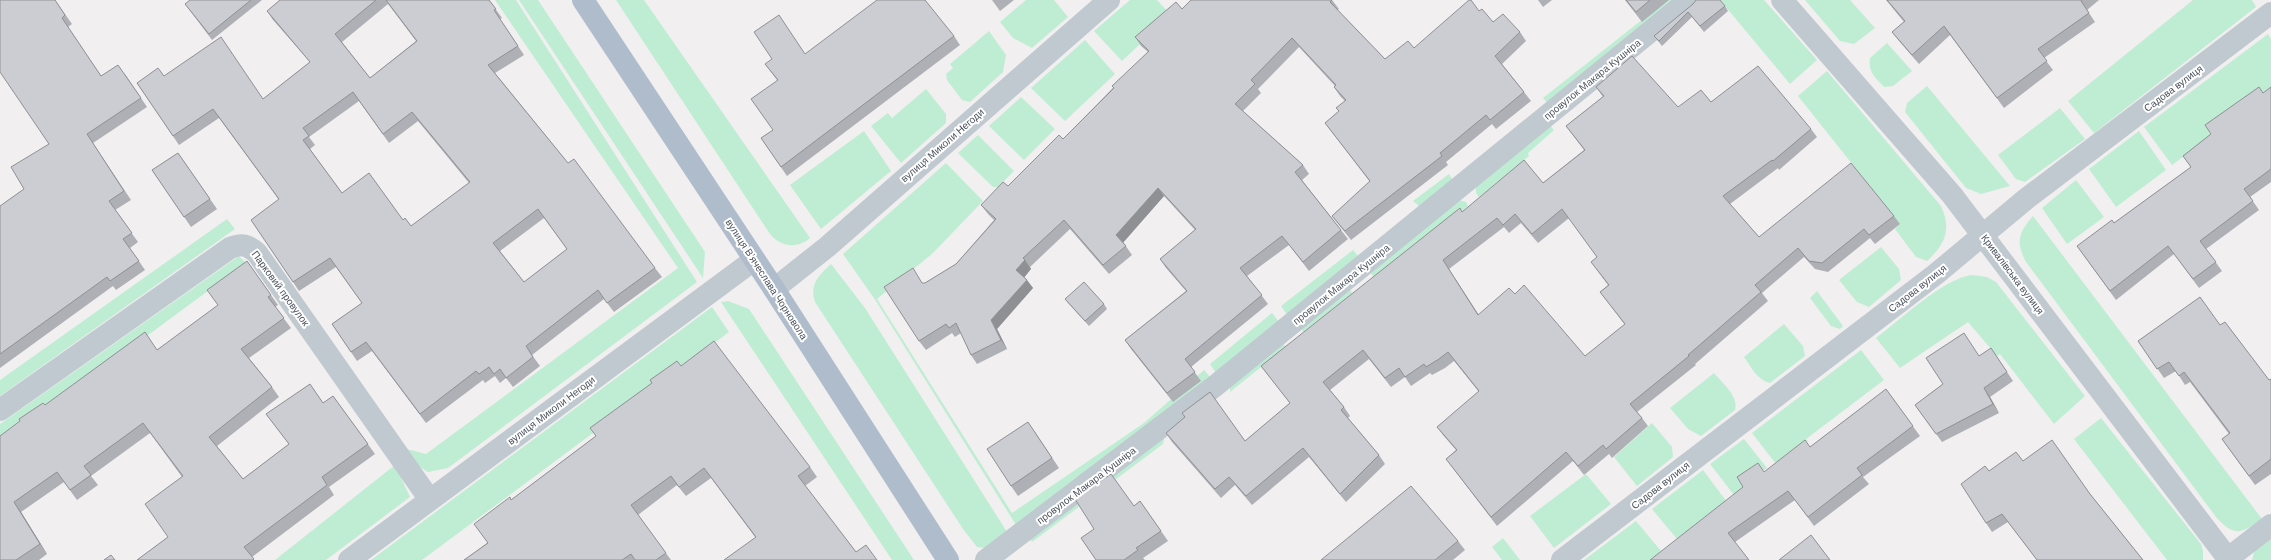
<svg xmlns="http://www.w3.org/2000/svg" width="2271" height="560" font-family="Helvetica,sans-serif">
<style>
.green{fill:#bfedd4}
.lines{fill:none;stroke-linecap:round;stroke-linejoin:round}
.minor{stroke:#c0c8d0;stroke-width:22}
.major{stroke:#afbccc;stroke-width:22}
.wall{fill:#afb0b5;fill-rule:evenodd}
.shaded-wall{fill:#8f9094}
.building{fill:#cccdd3;stroke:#8f9094;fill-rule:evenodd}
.labels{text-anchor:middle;stroke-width:4;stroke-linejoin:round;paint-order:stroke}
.street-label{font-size:10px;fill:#48505b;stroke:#fff}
</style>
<rect width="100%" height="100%" fill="#f1efef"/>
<path class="green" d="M495 0H516L697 282 448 468 428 472 408 460 403 448 426 454 678 268Z
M519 0H538L705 252 703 278Z
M616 0H644L810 238C798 249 780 247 770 234Z
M1026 0H1054L1068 17 1032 48 1013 38 1000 22Z
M1130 0H1157L1171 15 1122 61 1094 31Z
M1667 0H1677L1549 105 1543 98Z
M1720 0H1764L1817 60 1790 84Z
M1805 0H1850L1875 28 1854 44 1840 41Z
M2193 0H2252L2256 7 2094 133 2068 101Z
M989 31 1006 55 1003 72 970 102 962 100 947 80 946 74 953 68 950 64Z
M2268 34 2271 39V87L2209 132 2211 136 2172 165 2144 127Z
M1085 40 1115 74 1065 121 1031 88Z
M1887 43 1912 71 1893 86 1884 87C1875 77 1868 73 1870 58Z
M1827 71 1941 206C1952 230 1945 244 1927 261L1916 257 1895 229 1900 224 1798 96Z
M1927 86 2010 186 1981 194 1966 188 1905 112 1907 103Z
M926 89 946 114V123L901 163 871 126 888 113 892 118Z
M1021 97 1055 129 1024 160 989 126Z
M2060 108 2085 139 2025 182 2016 179 1998 155Z
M1548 123 1554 130 1528 153 1529 156 1479 197 1476 193V183Z
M864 131 891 171 821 229 790 185Z
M2139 131 2166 170 2116 207 2089 169Z
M978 135 1014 171 998 187H993L958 153Z
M946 163 983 201 933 253 877 299 1012 513 1144 423 1204 370 1211 378 1016 525 876 301 843 254Z
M1449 174 1454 182 1421 208 1413 201Z
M2076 180 2104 217 2067 244 2042 208Z
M1455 199 1466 202 1468 206 1432 236 1374 278 1369 270Z
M2033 216 2262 519C2241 534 2234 537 2216 517L2026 262C2015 242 2019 232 2033 216Z
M227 219 235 229 0 396V380Z
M1881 247 1899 269 1901 280 1869 307 1857 302 1839 280Z
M1353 250 1360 258 1288 316 1281 306Z
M239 256 246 263 0 444V424Z
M831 264 865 308 1007 532 985 548 977 547 963 529 815 302C809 285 819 275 831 264Z
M1972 275 1987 277 1996 282 2085 396 2054 424 2000 354 1997 356 1968 322 1900 368 1876 338C1900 320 1944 278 1972 275Z
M1348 287 1353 294 1304 333 1300 327Z
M1817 291 1843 326 1840 329 1831 326 1810 298Z
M728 301 749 309 914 560H892L721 302Z
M712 307 729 332 422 560H371Z
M1272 313 1280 323 1216 373 1210 364Z
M1784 324 1803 346 1805 356 1770 383C1757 380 1751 367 1744 357Z
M1281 341 1286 347 1230 392V384Z
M1861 350 1884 380 1806 439 1808 441 1776 464 1752 433Z
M1714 373C1722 383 1739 396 1735 410L1701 436 1688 429 1670 408Z
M2101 418 2201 544 2203 551V560H2167L2074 439Z
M1652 423 1672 447 1673 457 1637 486 1614 457Z
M1165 435 1163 444 1032 542 1030 539Z
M1744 439 1767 468 1743 485 1744 488 1734 495 1710 464Z
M395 465 410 497 326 560H275Z
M1703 470 1727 502 1677 539 1652 509Z
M1586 474 1611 504 1554 548 1530 516Z
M1636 521 1661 551 1649 560H1584Z
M2271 537V560H2252L2255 549Z
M1503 538 1520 560H1502L1492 547Z"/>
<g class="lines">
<path class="minor" d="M1782 0 1952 195 2229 560
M774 289 827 247 1109 0
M0 410 230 248C242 243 248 245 257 253L430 500
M349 560 754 260
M986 560 1215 386 1689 0
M1562 560 1936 274 2026 199 2271 13
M2226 560 2271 525"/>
<path class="major" d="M583 0 774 289 948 560"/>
</g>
<path class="wall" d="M55 0 72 24 68 27 101 76 125 74 147 107 93 143 131 200 115 210 138 242 130 248 145 270 116 290 113 286 0 368V206L24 189 49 144Z
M190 0H262L212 40 185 4Z
M280 0H489L502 18 500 19 524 55 495 73 568 163 655 268 662 277 614 312 604 299 532 355 540 366 513 387 506 378 500 383 495 376 485 383 483 380 426 423 372 351 357 361 332 324 362 303 336 267 299 291 293 282 279 200 219 118 179 145 137 83 263 99 310 62 273 20 267 11ZM388 4 416 41 370 78 342 42ZM359 101 389 143 418 121 469 183 411 226 403 220 342 193 310 149 315 145 309 137ZM544 218 567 249 524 282 500 251Z
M992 0H1014L1000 11Z
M1332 0 1339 9 1337 10 1385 59 1414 48 1479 11 1493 22 1520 32 1526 41 1502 64 1524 92 1531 101 1496 129 1492 124 1446 162 1448 165 1351 240 1339 225 1332 216 1370 182 1325 123 1339 111 1345 101 1340 96 1334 87 1335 86 1299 47 1258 89 1261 93 1243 111 1303 165 1309 174 1302 180 1341 230 1348 239 1309 271 1289 245 1247 276 1268 304 1191 367 1201 381 1173 402 1131 349 1125 340 1186 291 1166 268 1160 259 1195 230 1164 196 1123 242 1132 255 1109 274 1070 229 1030 267 1031 269 1024 277 1033 288 997 329 1007 349 977 364 971 355 961 333 955 337 952 333 926 350 919 341 923 283H925L956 264 994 220 988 214 981 205 1008 186 1063 139 1148 52 1141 46 1135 37 1182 9Z
M1538 0H1552L1543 7Z
M1625 0H1669L1642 22Z
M1886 0H2099L2087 10 2095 22 2044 58 2053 70 2004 108 1950 35 1919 64 1899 41 1892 32 1904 22Z
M1693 4 1725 6 1728 11 1704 32 1692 17 1662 46 1654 36Z
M954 36 960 45 787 176 761 138 773 130 777 80 765 64Z
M1596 87 1678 107 1711 102 1811 129 1817 137 1779 170 1778 168 1730 204 1759 237 1894 216 1900 224 1875 244 1870 238 1828 272 1815 269 1804 257 1762 293 1768 301 1695 364 1696 365 1637 412 1642 418 1648 426 1612 458 1609 454 1584 475 1573 461 1497 526 1446 459 1456 450 1443 435 1437 427 1479 392 1454 361 1445 368 1432 375 1430 373 1411 386 1405 377 1391 387 1369 359 1330 390 1344 407 1350 416 1348 418 1379 455 1385 464 1346 502 1309 457 1252 505 1235 485 1221 498 1172 442 1166 433 1245 441 1290 403 1267 374 1261 366 1462 212 1543 183 1584 150 1566 126 1603 97ZM1569 218 1597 257 1591 262 1608 285 1600 292 1625 325 1585 356 1515 294 1479 315 1449 269 1504 227 1509 233 1521 223 1538 243Z
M2271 87V182L2250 197 2259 210 2206 249 2222 271 2199 288 2174 254 2116 300 2077 246 2114 223 2191 167 2183 156 2263 93Z
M178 153 217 209 191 227 152 170Z
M247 261 278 305 275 307 291 328 249 358 272 387 279 397 217 446 243 479 289 444 266 414 323 403 333 396 375 454 329 487 334 495 252 557 254 560H137L168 537 182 477 150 433 91 476 98 485 77 500 64 482 21 512 47 554 39 560H0V436L45 405 157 350 218 306Z
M1065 299 1104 304 1107 309 1089 326 1069 304Z
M2220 325 2269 380 2271 379V474L2255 485 2222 439 2229 434 2190 382 2185 385 2176 371 2164 378 2138 341Z
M1991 348 2013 381 1990 397 1999 413 1942 442 1915 405 1980 356Z
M681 366 810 467 817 477 805 486 856 552 877 560 755 537 711 478 686 496 677 485 638 515 671 560H464L487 543 511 500 596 436Z
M1886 389 1920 436 1863 477 1869 484 1814 526 1795 500 1735 542 1650 560 1810 447Z
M1035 432 1059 468 1018 496 1011 486Z
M2023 461 2090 494 2143 560H2037L2008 522 1992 532 1986 523 1989 471Z
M1140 501 1168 541 1143 558 1145 560H1096L1134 506Z
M1458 541 1465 550 1453 560H1321Z"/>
<path class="shaded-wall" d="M1158 188 1164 196 1122 244 1116 235Z
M1025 260 1031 269 1023 279 1016 270Z
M1443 260 1449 269 1484 324 1478 315Z
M1027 280 1033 288 997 329 1007 349 1001 340 991 320Z
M1984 388 1990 397 1999 413 1993 404Z
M14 502 21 512 47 554 40 544Z"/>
<path class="building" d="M0 0H55L65 15 62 18 101 76 118 65 141 98 87 134 124 191 109 201 132 233 123 239 139 261 110 281 107 277 0 354V206L24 189 11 167 49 144 0 72Z
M190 0H251L209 34 185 4Z
M280 0H376L335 34 370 78 417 41 386 0H489L496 9 494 10 518 46 488 65 568 163 574 159 655 268 607 303 598 290 526 346 533 357 506 378 500 369 494 374 489 367 479 374 476 371 420 414 366 342 351 352 332 324 362 303 330 258 293 282 251 220 279 199 213 109 173 136 137 83 158 68 164 76 221 37 263 99 310 62 267 11ZM353 92 383 134 412 112 470 182 411 226 405 218 403 220 369 173 342 193 303 140 309 136 303 128ZM538 209 567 249 524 282 493 243Z
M877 0H925L954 36 781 167 761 138 773 130 751 99 778 80 765 64 772 59 754 32 779 15 805 54Z
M1191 0H1332L1330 2 1385 59 1408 41 1414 48 1469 0H1471L1479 11 1482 9 1493 22 1503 14 1520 32 1495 56 1524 92 1490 120 1486 115 1440 153 1442 156 1345 231 1332 216 1370 181 1325 123 1339 111 1336 108 1346 100 1334 87 1336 85 1292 38 1251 80 1255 84 1235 104 1303 165 1295 172 1341 230 1303 262 1282 236 1240 268 1262 295 1185 359 1195 372 1167 393 1125 340 1187 291 1160 259 1196 229 1158 188 1116 235 1126 246 1103 265 1064 220 1023 258 1025 260 1016 270 1027 280 991 320 1001 340 971 355 956 323 949 328 946 324 919 341 884 287 913 268 922 283H925L956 264 996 219 981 205 1003 182 1008 186 1059 135 1063 139 1114 88 1112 86 1149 51 1135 37 1176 2 1182 9Z
M1626 0H1650L1636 12Z
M1696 0H1720L1725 6 1700 26 1688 12 1659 41 1654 36 1693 4Z
M1887 0H2082L2081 1 2089 13 2038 49 2047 61 1997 98 1944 26 1912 55 1892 32 1905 21Z
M1632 56 1678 107 1701 90 1711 102 1758 66 1811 129 1773 161 1772 160 1723 196 1759 237 1851 163 1894 216 1869 235 1864 229 1822 263 1809 261 1798 248 1755 285 1761 292 1688 355 1689 356 1630 404 1642 418 1606 449 1603 445 1578 466 1566 452 1491 517 1446 459 1457 450 1437 427 1479 391 1448 352 1439 359 1426 367 1424 364 1405 377 1399 368 1385 378 1363 350 1323 382 1344 407 1341 410 1379 455 1340 494 1303 448 1246 496 1229 477 1215 489 1166 433 1185 417 1182 413 1210 392 1245 441 1290 403 1261 366 1460 208 1462 212 1524 160 1543 183 1585 150 1566 126 1604 96 1596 87ZM1562 209 1597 257 1591 262 1609 285 1600 292 1625 324 1585 356 1524 285 1515 294 1509 288 1478 315 1443 260 1497 218 1503 225 1515 214 1532 234Z
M2259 87 2263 93 2271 87V169L2244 189 2253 201 2200 241 2216 262 2193 279 2168 246 2110 291 2077 246 2112 220 2114 223 2191 167 2183 156 2211 134 2205 125Z
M178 153 210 199 184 217 152 170Z
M247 261 271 295 268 297 284 318 241 349 272 387 209 437 243 479 289 444 266 414 310 384 323 403 333 396 368 444 322 477 327 485 244 547 254 559 253 560H137L168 537 145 504 183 476 143 423 84 466 91 475 70 490 57 472 14 502 40 544 16 560H0V436L20 421 19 419 43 403 45 405 145 332 157 350 218 305 207 290Z
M1084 282 1104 304 1085 321 1065 299Z
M2200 297 2220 325 2225 322 2269 380 2271 379V459L2249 476 2222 439 2230 433 2184 372 2179 376 2169 362 2157 369 2138 341Z
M1964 333 1979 356 1991 348 2007 372 1984 388 1993 404 1936 434 1915 405 1943 384 1926 358Z
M714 341 810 467 798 476 856 552 866 545 877 560H724L756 537 704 468 679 487 671 476 631 505 666 553 656 560H635L631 554 622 560H464L488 543 474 524 510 497 511 500 596 436 590 428 652 383 650 380 677 361 681 366Z
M1886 389 1913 426 1857 468 1862 475 1808 517 1788 491 1728 533 1749 560H1650L1743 487 1737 477 1758 463 1764 472 1805 440 1810 447Z
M1028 422 1052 458 1011 486 987 449Z
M2052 440 2090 494 2143 560H2037L2002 514 1986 523 1961 484 1985 466 1989 471 2016 452 2023 461Z
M1111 474 1134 506 1140 501 1161 531 1136 548 1138 550 1124 560H1096L1081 538 1094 529 1075 499Z
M1411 486 1458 541 1435 560H1321Z
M1811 535 1830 560H1779Z
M111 555 115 560H104Z"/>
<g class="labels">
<g class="street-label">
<text transform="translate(1592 79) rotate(-39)" y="4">провулок Макара Кушніра</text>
<text transform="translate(2173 88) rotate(-37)" y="4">Садова вулиця</text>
<text transform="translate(942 145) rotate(-41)" y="4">вулиця Миколи Негоди</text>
<text transform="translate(2013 274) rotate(53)" y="4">Кривалівська вулиця</text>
<text transform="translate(767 279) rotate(57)" y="4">вулиця Вʼячеслава Чорновола</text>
<text transform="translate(1341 284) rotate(-39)" y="4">провулок Макара Кушніра</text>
<text transform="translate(281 288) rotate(54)" y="4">Парковий провулок</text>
<text transform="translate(1917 288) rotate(-38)" y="4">Садова вулиця</text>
<text transform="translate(551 410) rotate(-37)" y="4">вулиця Миколи Негоди</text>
<text transform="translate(1086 485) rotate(-37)" y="4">провулок Макара Кушніра</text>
<text transform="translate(1660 485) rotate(-38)" y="4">Садова вулиця</text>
</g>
</g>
</svg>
